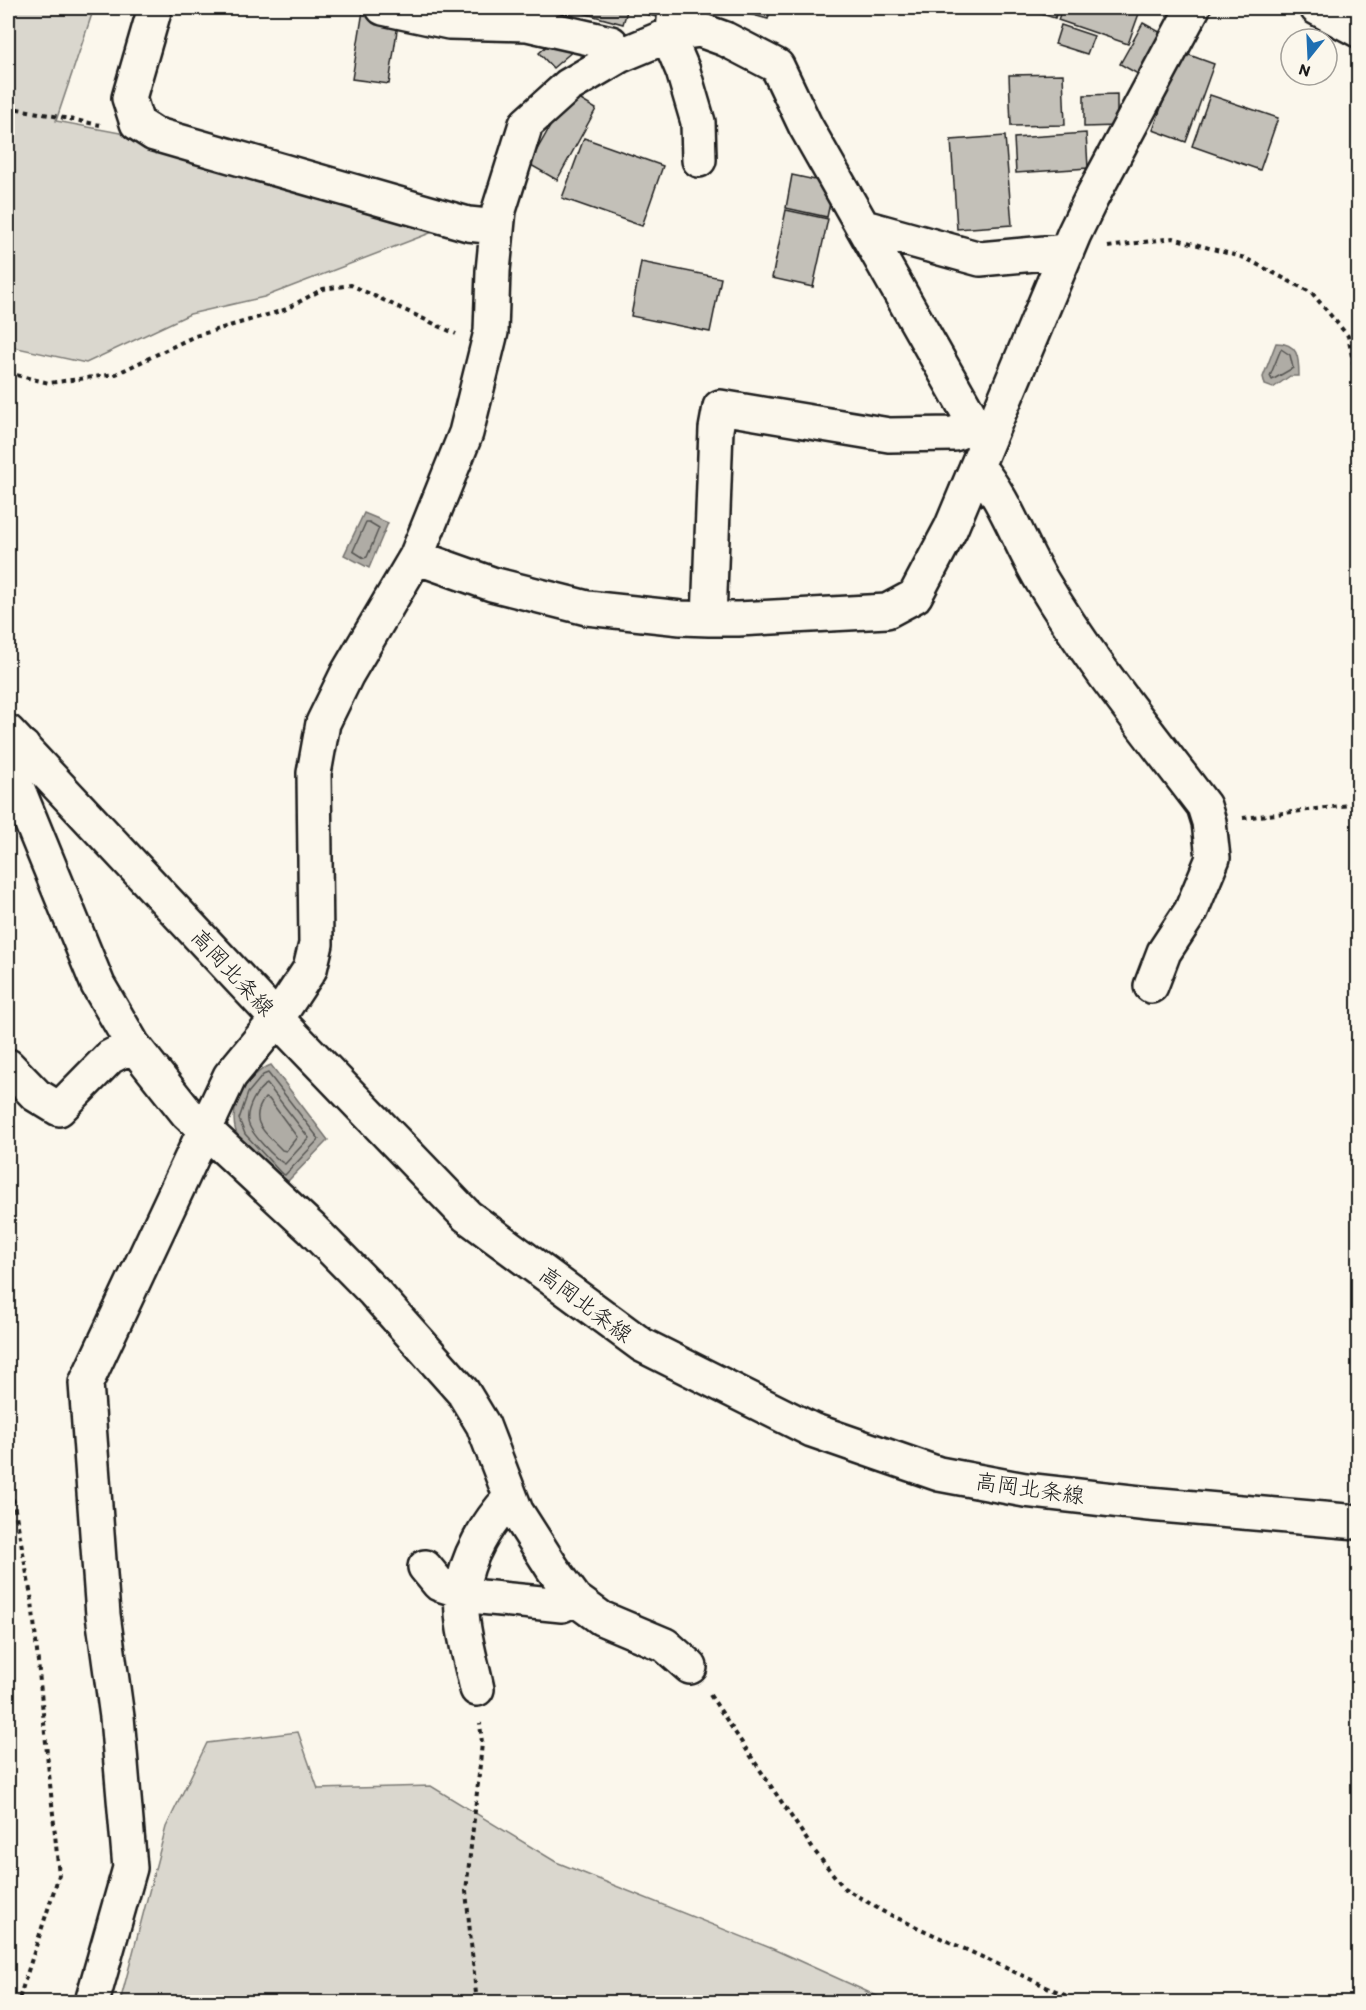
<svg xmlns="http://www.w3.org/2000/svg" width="1366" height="2010" font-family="Itim,'Klee One',sans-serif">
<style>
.green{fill:#dad7ce;stroke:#7b7a75;stroke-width:1.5}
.water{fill:#afaca5;stroke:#74726e;stroke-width:1.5}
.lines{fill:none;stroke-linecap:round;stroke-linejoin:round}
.shore{stroke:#575653;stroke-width:1.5}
.building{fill:#c3c0b8;stroke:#1c1c1c;stroke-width:1.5}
.minor-casing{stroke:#1c1c1c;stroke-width:38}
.secondary-casing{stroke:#1c1c1c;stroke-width:38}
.path{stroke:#1c1c1c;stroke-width:4;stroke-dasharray:4.5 4.5;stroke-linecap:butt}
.minor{stroke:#fbf7ec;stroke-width:33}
.secondary{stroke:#fbf7ec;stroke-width:33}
.labels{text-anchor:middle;stroke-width:4.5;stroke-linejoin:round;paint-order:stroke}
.street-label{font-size:22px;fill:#1c1c1c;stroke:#fbf7ec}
</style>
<rect width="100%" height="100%" fill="#fbf7ec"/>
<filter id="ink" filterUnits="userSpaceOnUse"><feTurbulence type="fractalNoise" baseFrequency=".0167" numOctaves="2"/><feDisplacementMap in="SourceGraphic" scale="12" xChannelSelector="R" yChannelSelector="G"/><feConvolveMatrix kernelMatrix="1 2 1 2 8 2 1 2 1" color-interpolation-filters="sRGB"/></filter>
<g filter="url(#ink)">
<path class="green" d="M8 8H94L56 121 136 136 438 230 264 297 190 314 86 363 8 346Z
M298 1732 318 1789 431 1786 556 1862 773 1949 890 2002H120L166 1827 207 1743Z"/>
<path class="water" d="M1276 343C1298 343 1299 357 1299 376H1290L1273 388 1265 385 1263 377Z
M364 513 388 523 369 568 344 555Z
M271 1065 328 1140 286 1183 278 1179C267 1166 248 1151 239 1138 224 1113 246 1074 271 1065Z"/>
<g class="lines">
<path class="shore" d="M1281 349 1290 355 1293 368 1272 380 1270 376Z
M366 522H369L379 528 367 557 364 558 353 551Z
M268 1073 319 1139 285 1175 281 1173 245 1134 239 1119 248 1093 263 1075Z
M267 1084 309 1138 285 1164C275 1159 249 1132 248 1121 246 1109 257 1089 267 1084Z
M265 1098 269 1099 297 1137 286 1151 282 1150C266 1133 247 1122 265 1098Z"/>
</g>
<path class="building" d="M565 8H628L623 24Z
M635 8H663L660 18 634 11Z
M727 8H771L768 19Z
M1021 8H1058L1055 18Z
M1062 8H1141L1128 44 1058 20Z
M363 11 399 17 389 84 352 79Z
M1143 23 1169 37 1145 78 1120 64Z
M1061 25 1094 36 1087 54 1055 44Z
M560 34 574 50 553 68 539 53Z
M1181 52 1214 64 1186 142 1153 130Z
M1063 74 1065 125 1011 126 1009 75Z
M569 93 596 109 557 180 529 164Z
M1117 94V126L1084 127V95Z
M1210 95 1278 118 1260 170 1192 146Z
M1086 133 1088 168 1016 173 1014 138Z
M1005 136 1012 225 957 229 951 140Z
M584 138 663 166 642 226 562 198Z
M792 175 834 184 827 217 786 208Z
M786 210 828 219 813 287 772 278Z
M641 262 721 278 710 332 631 316Z"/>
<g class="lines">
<defs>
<path id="minor" d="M155 8 129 98 137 123 154 134 468 224 497 227
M383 8 449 22 527 24 611 43 619 56
M675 8 672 45 683 71 698 122 699 160
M1317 8 1358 30
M864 227 980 259 1067 251
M977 466C1006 500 1019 543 1042 581 1089 660 1148 732 1204 806L1209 822 1213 858 1191 911 1164 952 1151 986
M416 557 492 584 587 608 681 618 709 619H738L887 611 915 596 951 528 1074 234 1091 199 1193 8
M709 619 716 429 720 407 889 435 954 434 975 425
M23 747 15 782 98 985 133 1045 187 1113 311 1228 374 1292 463 1392 483 1425 516 1511 553 1569 575 1599 601 1618 665 1645 690 1667
M8 1066 36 1095 59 1109 110 1057 133 1045
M425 1567 439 1584 481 1597 562 1605 575 1599
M477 1689C471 1660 459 1622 462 1592 466 1557 487 1523 510 1498
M92 2002 130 1868 117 1717 103 1615 86 1383 230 1076 277 1019 310 969 316 944 314 773 323 723 347 674 416 557 466 433 491 332 493 271 499 210 526 124 568 86 619 56 672 34 700 30 725 39 777 66 805 125 986 444"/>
<path id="secondary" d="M8 732 277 1019 467 1216 642 1345 812 1430 939 1474 1025 1490 1149 1504 1358 1522"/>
</defs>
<use href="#minor" class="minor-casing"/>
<use href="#secondary" class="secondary-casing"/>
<path class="path" d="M8 107 100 125
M1108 247 1173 238 1245 258 1312 293 1348 336 1358 386
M8 373 49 383 116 374 195 336 284 310 323 289 351 285 456 334
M1358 391 1352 452 1358 471
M1243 818 1358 804
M8 1472 32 1601 59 1875 18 2002
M710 1695 813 1849 844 1888 884 1912 1080 2002
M475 2002 476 1994 466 1891 479 1774 482 1743 480 1723
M1354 2002 1358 2000"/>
<use href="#minor" class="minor"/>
<use href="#secondary" class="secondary"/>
</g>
</g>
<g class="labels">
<g class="street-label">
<text transform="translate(233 972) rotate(47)" y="8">高岡北条線</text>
<text transform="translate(586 1304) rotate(37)" y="8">高岡北条線</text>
<text transform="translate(1030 1488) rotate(8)" y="8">高岡北条線</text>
</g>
</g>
<rect width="1366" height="2010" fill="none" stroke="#fbf7ec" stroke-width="30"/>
<rect x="15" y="15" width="1336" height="1980" fill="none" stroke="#1c1c1c" stroke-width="2" filter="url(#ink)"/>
<g transform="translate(1309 57) rotate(198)"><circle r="28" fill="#fbf7ec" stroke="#a29f99" stroke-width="1.5"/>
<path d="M0-4.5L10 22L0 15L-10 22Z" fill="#1f6fb2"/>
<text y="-9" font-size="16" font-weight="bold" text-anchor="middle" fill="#1c1c1c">N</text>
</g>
</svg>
